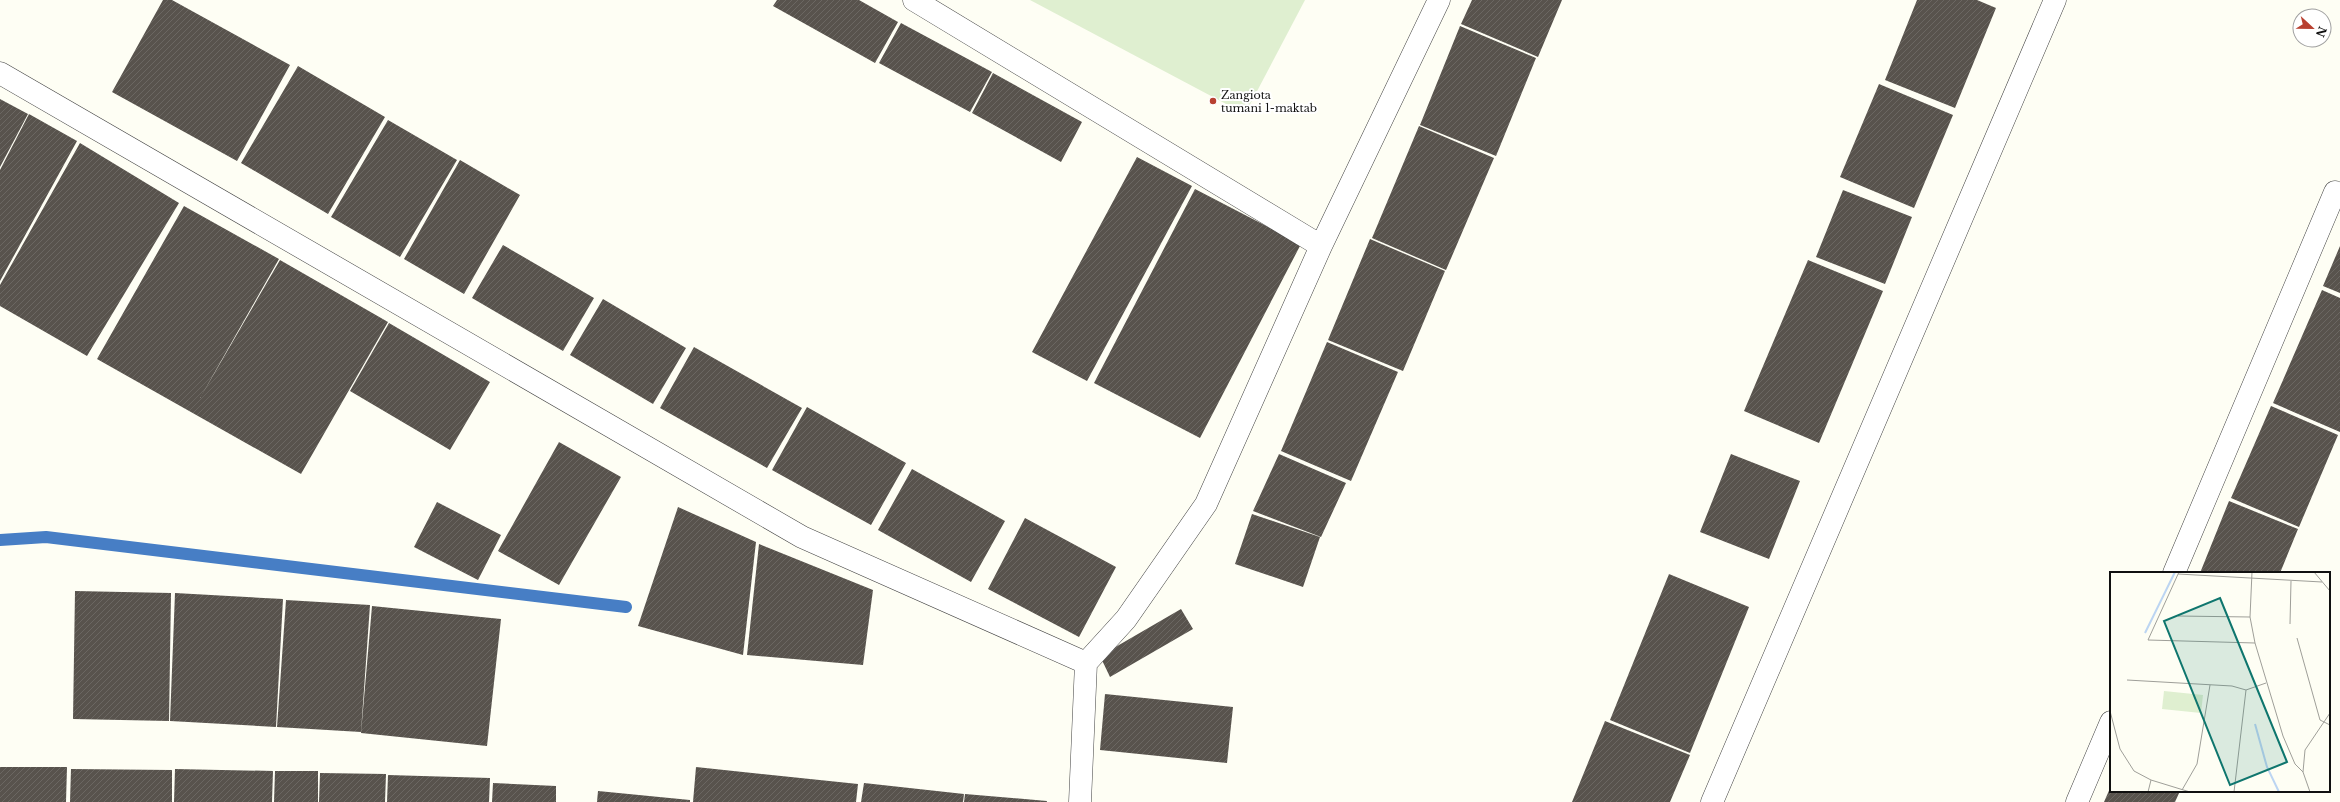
<svg xmlns="http://www.w3.org/2000/svg" width="2340" height="802" font-family="'Libre Baskerville',serif">
<style>
.pitch{fill:#dfefd0}
.lines{fill:none;stroke-linecap:round;stroke-linejoin:round}
.stream{stroke:#477ec5;stroke-width:12}
.building{fill:url(#building-hatch)}
.minor-casing{stroke:#434343;stroke-width:23}
.minor{stroke:#fff;stroke-width:22}
.poi-dot{fill:#b84030;stroke:#fff;stroke-width:1.5}
.labels{text-anchor:middle;stroke-width:4;stroke-linejoin:round;paint-order:stroke}
.poi-label{font-size:11px;fill:#101010;stroke:#fff;text-anchor:start}
.inset-river{fill:none;stroke:#bcd5f2;stroke-width:2}
.inset-road{fill:none;stroke:#9f9f99;stroke-width:1}
.view{fill:#0f766e;fill-opacity:0.15;stroke:#0f766e;stroke-width:2}
.inset-edge{fill:none;stroke:#101010;stroke-width:2}
</style>
<defs>
<pattern id="building-hatch" width="6" height="6" patternUnits="userSpaceOnUse"><rect width="6" height="6" fill="#58534d"/><path d="M-1 1l2-2M0 6l6-6M5 7l2-2" fill="none" stroke="#6b6762"/></pattern>
</defs>
<rect width="100%" height="100%" fill="#fefef4"/>
<path class="pitch" d="M1030 0H1305L1245 114Z"/>
<g class="lines">
<path class="stream" d="M0 540 46 537 626 607"/>
</g>
<path class="building" d="M163 0H172L290 65 237 161 112 92Z
M777 0H859L898 22 875 63 773 6Z
M1472 0H1562L1538 57 1461 24Z
M1917 0H1977L1996 8 1955 108 1885 80Z
M901 23 992 72 970 112 879 63Z
M1460 26 1536 58 1496 156 1420 125Z
M298 66 385 117 328 214 241 163Z
M993 73 1082 122 1061 162 972 113Z
M1879 84 1953 115 1914 208 1840 177Z
M0 99 28 114 0 167Z
M29 114 77 141 0 281V170Z
M388 120 457 160 400 257 331 217Z
M1419 126 1494 158 1446 270 1372 238Z
M80 143 179 203 87 356 0 306V285Z
M1137 157 1192 186 1087 381 1032 352Z
M460 160 520 195 464 294 404 259Z
M1195 189 1301 244 1200 438 1094 383Z
M1843 190 1912 217 1885 284 1816 257Z
M184 206 279 259 200 398 280 260 388 322 301 474 97 359Z
M1370 239 1445 271 1403 371 1328 340Z
M503 245 594 298 563 351 472 298Z
M2340 246V293L2323 286Z
M1808 260 1883 291 1819 443 1744 411Z
M2322 290 2340 298V432L2273 403Z
M603 299 686 348 653 404 570 355Z
M389 323 490 382 450 450 350 391Z
M1327 342 1398 372 1351 481 1281 451Z
M694 347 802 408 767 468 660 408Z
M2271 406 2338 435 2299 527 2231 498Z
M807 407 906 463 871 525 772 470Z
M559 442 621 477 559 585 498 551Z
M1279 454 1346 483 1321 537 1253 511Z
M1731 454 1800 481 1769 559 1700 532Z
M912 469 1005 521 971 582 878 530Z
M2229 501 2298 529 2280 573H2200Z
M437 502 501 535 478 580 414 547Z
M678 507 756 542 743 655 638 626Z
M1252 514 1320 537 1303 587 1235 564Z
M1025 518 1116 567 1079 637 988 589Z
M759 544 873 590 863 665 747 655Z
M1669 574 1749 607 1690 753 1610 720Z
M75 591 171 593 169 721 73 719Z
M175 593 283 599 276 727 170 721Z
M286 600 370 605 361 732 277 727Z
M372 606 501 619 487 746 361 733Z
M1181 609 1193 629 1110 677 1100 656Z
M1105 694 1233 707 1227 763 1100 750Z
M1605 721 1690 755 1670 802H1572Z
M0 767H67L66 802H0Z
M696 767 858 784 856 802H693Z
M71 769 172 770V802H70Z
M175 769 273 771 272 802H174Z
M275 771H318V802H274Z
M320 773 386 774 385 802H319Z
M388 775 490 778 489 802H387Z
M493 783 556 786V802H492Z
M864 783 964 794 963 802H861Z
M2111 786V791H2180L2175 802H2104Z
M598 791 690 800V802H597Z
M965 794 1047 801V802H964Z"/>
<g class="lines">
<defs>
<path id="minor" d="M914 0 1321 246
M0 73 802 537 1086 663
M2174 573 2335 192
M1080 802 1086 663 1126 619 1206 504 1321 246 1439 0
M1712 802 2055 0
M2077 802 2111 722"/>
</defs>
<use href="#minor" class="minor-casing"/>
<use href="#minor" class="minor"/>
</g>
<circle class="poi-dot" cx="1213" cy="101" r="4"/>
<g class="labels">
<g class="poi-label">
<text x="1221" y="99">Zangiota<tspan x="1221" dy="13">tumani 1-maktab</tspan></text>
</g>
</g>
<g transform="translate(2110 572)">
<rect width="220" height="220" fill="#fefef4"/>
<path d="M54 119 93 123 91 141 52 137Z" fill="#dfefd0"/>
<path class="inset-river" d="M35 61 65 0M145 152 157 195 169 220"/>
<path class="inset-road" d="M69 0 38 68 145 71M142 0 140 45 145 71 173 164 185 192 193 200M204 0 220 19M68 2 212 10M68 44 140 45M180 52 181 9M187 66 210 148 220 153M17 108 122 114 136 118 156 111M0 139 10 177 24 199 41 208 80 220M72 218 87 192 100 113M38 220 41 208M124 220 136 118M200 220 193 200 195 178 220 141"/>
<path class="view" d="M110 26 177 190 120 213 54 49Z"/>
<rect width="220" height="220" class="inset-edge"/>
</g>
<g transform="translate(2312 28) rotate(112)"><circle r="19" fill="#ffffff" stroke="#9f9f9f"/>
<path d="M0-3L7 15L0 10L-7 15Z" fill="#b84030"/>
<text y="-6" font-size="11" font-weight="bold" text-anchor="middle" fill="#101010">N</text>
</g>
</svg>
